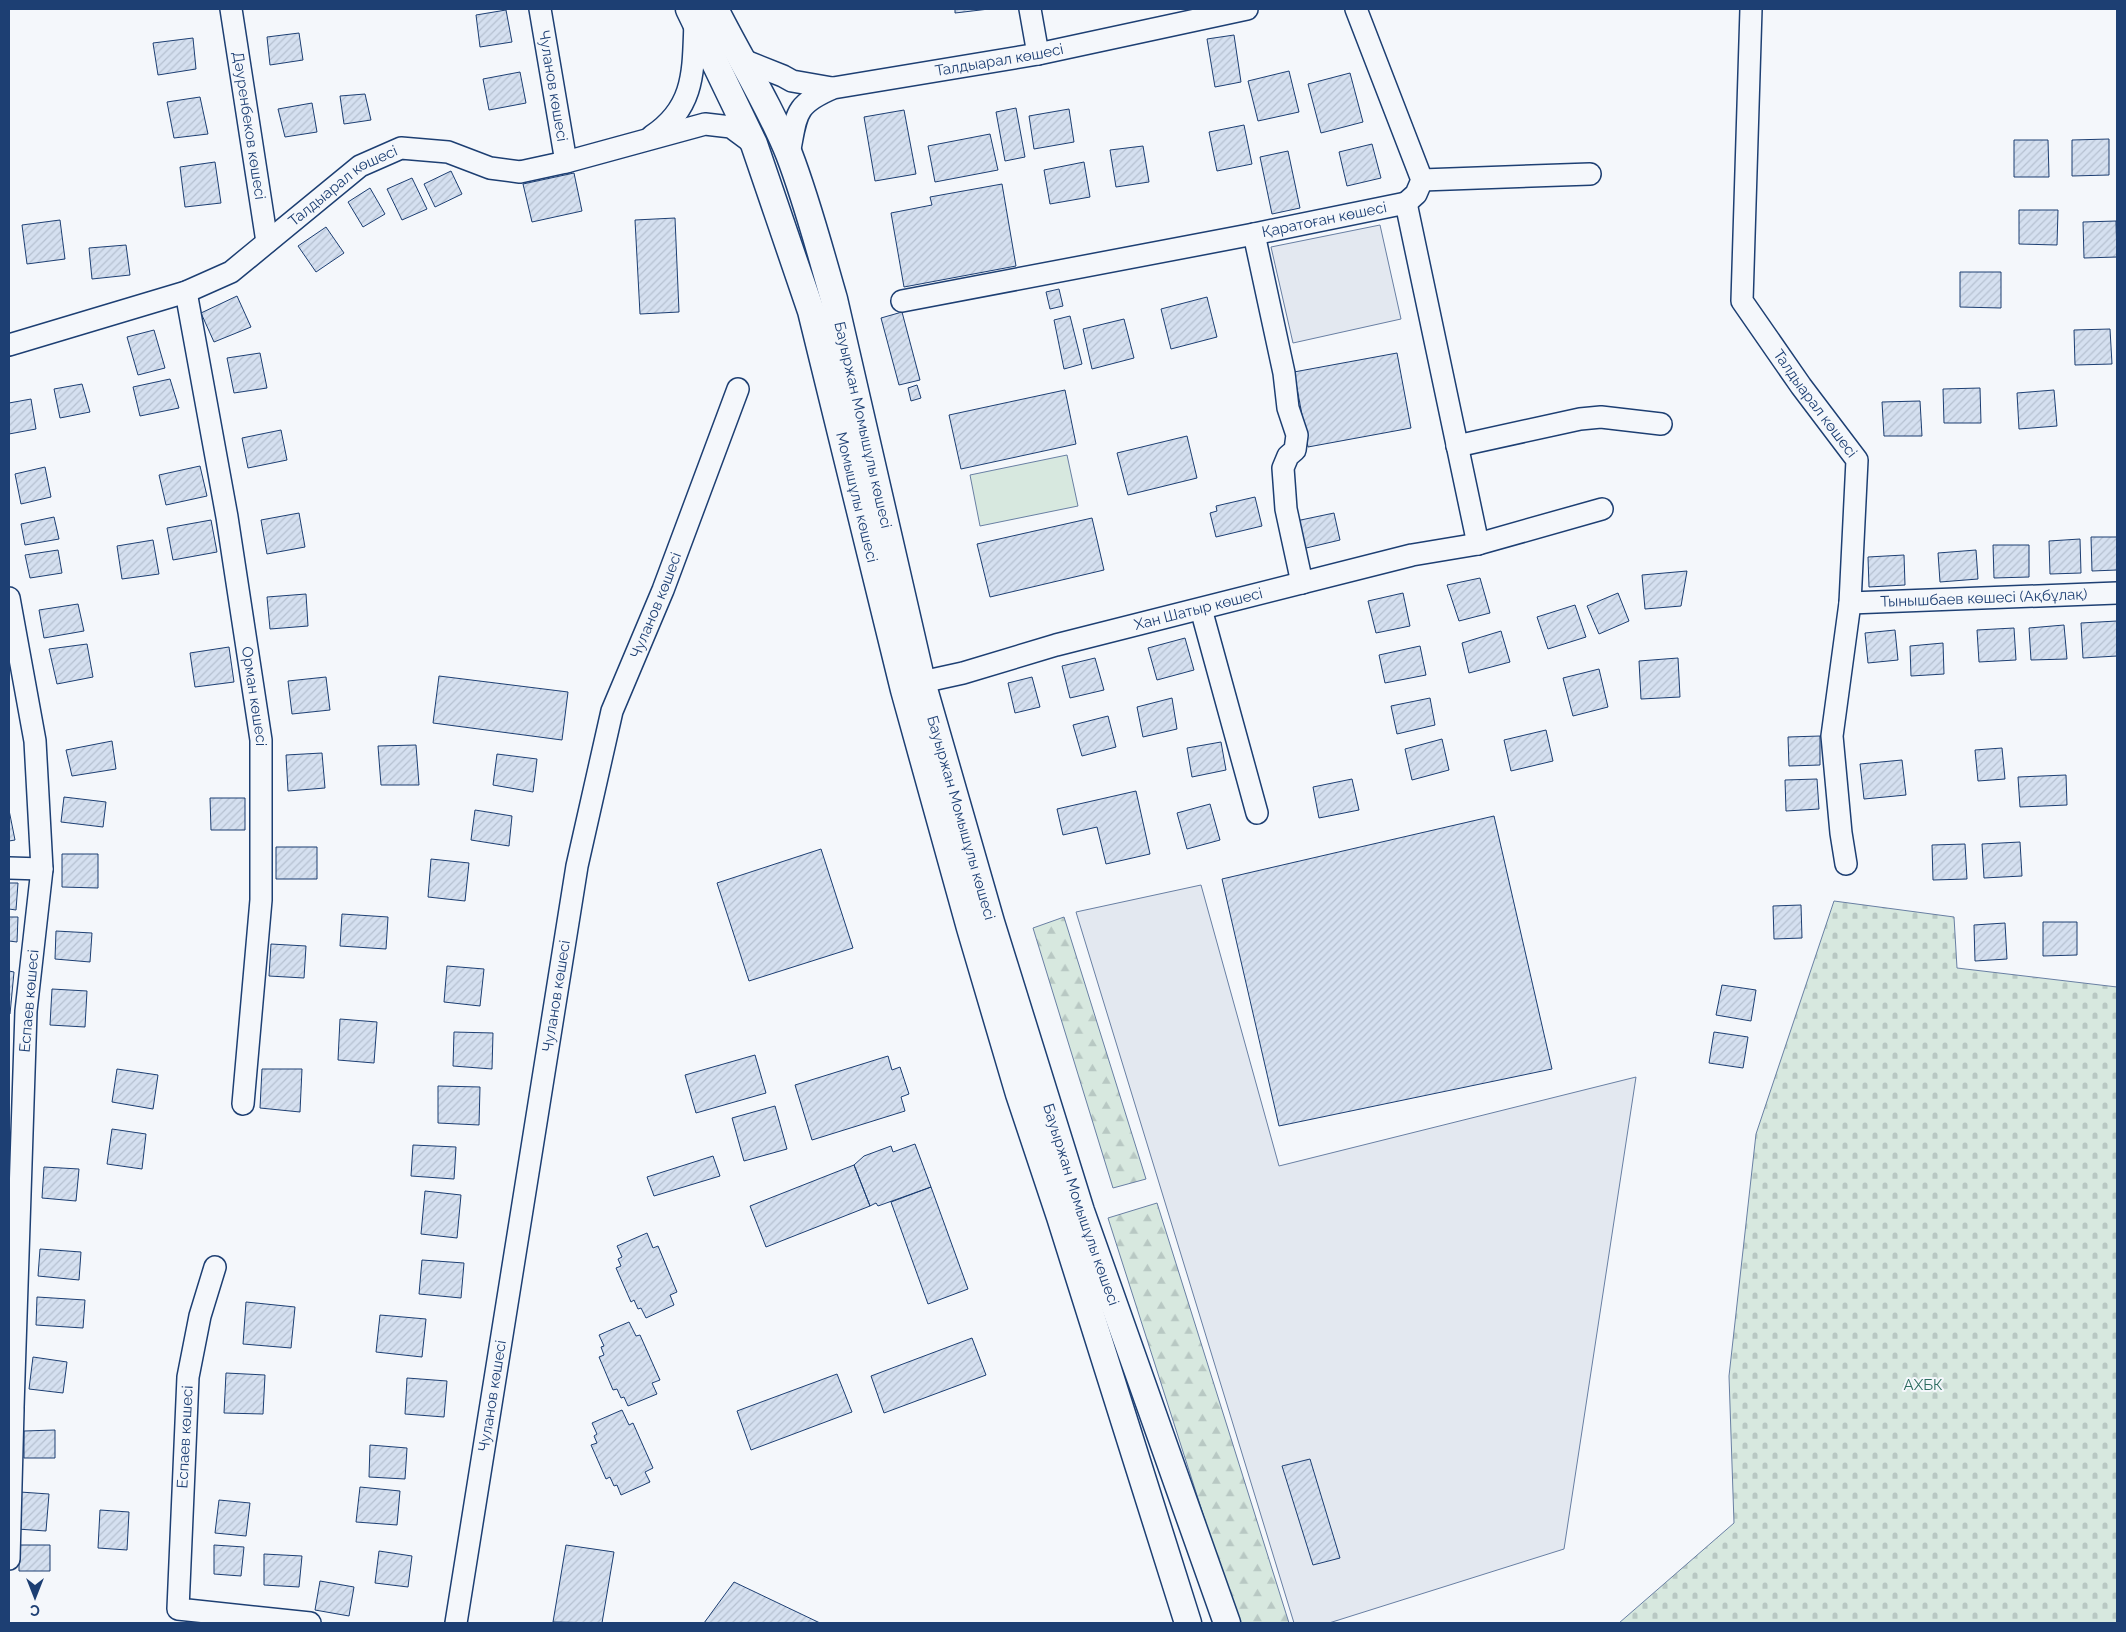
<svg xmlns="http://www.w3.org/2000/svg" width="2126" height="1632" font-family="Raleway,sans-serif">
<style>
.grass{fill:#d7e8df;stroke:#687fa3}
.forest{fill:url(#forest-firs);stroke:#687fa3}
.cemetery{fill:url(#cemetery-stones);stroke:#687fa3}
.parking{fill:#e3e8f0;stroke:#687fa3}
.building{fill:url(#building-hatch);stroke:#1d3f73}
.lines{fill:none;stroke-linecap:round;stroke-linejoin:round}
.minor-casing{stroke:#1d3f73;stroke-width:24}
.major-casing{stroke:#1d3f73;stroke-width:29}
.minor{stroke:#f4f7fb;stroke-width:21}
.major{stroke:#f4f7fb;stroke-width:26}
.labels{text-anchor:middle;stroke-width:4;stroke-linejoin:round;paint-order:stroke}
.street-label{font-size:15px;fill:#1d3f73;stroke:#f4f7fb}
.park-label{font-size:15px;fill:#2c6c60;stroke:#f4f7fb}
</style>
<defs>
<pattern id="forest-firs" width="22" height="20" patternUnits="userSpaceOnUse" patternTransform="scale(1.25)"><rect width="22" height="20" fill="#d7e8df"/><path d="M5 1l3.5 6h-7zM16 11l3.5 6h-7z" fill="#b8c8c3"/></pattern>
<pattern id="cemetery-stones" width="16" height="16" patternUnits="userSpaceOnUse" patternTransform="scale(1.25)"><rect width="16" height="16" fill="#d7e8df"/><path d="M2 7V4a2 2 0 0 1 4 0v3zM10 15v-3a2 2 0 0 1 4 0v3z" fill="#b8c8c3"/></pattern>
<pattern id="building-hatch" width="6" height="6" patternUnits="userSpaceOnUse" patternTransform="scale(1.25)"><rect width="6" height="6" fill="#d5e0f0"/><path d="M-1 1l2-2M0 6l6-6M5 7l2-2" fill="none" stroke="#b6c1d1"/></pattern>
</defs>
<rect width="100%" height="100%" fill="#f4f7fb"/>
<path class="grass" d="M1067 455 1078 506 980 526 970 475Z"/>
<path class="forest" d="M1064 917 1146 1179 1113 1188 1033 928Z
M1157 1203 1289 1623H1238L1108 1218Z"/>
<path class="cemetery" d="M1834 901 1954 917 1957 968 2117 987V1623H1619L1734 1523 1729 1376 1756 1134Z"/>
<path class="parking" d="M1380 225 1401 319 1293 343 1271 247Z
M1201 885 1279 1166 1636 1077 1564 1549 1329 1623H1294L1076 912Z"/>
<path class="building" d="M955 9H989L955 13Z
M506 10 512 42 480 47 476 15Z
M299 33 303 60 270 65 267 37Z
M1234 35 1241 82 1215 87 1207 39Z
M193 38 196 69 158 75 153 43Z
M1289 71 1299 112 1258 121 1248 81Z
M520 72 526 103 489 110 483 79Z
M1350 73 1363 122 1321 133 1308 84Z
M365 94 371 120 344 124 340 96Z
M200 97 208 134 174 138 167 102Z
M312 103 317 132 285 137 278 109Z
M1016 108 1025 157 1005 161 996 112Z
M1069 109 1074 142 1034 149 1029 116Z
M904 110 916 174 875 181 864 117Z
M1244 125 1252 164 1217 171 1209 132Z
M990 134 998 170 935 182 928 146Z
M2109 139V175L2072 176V140Z
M2014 140H2048L2049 177H2014Z
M1372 144 1381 178 1347 186 1339 152Z
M1143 146 1149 182 1116 187 1110 150Z
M1288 151 1300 208 1272 214 1260 157Z
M215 162 221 203 185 207 180 167Z
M1084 162 1090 197 1050 204 1044 170Z
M451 171 462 194 435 207 424 184Z
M574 173 582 211 532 222 523 184Z
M412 178 427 209 402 220 387 189Z
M1002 184 1016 266 904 287 891 213 932 205 930 197Z
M370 188 385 214 363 227 348 202Z
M2019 210H2058L2057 245 2019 244Z
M675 218 679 312 640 314 635 220Z
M60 220 65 259 27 264 22 225Z
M2116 221 2117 257 2084 258 2083 222Z
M326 227 344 253 316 272 298 246Z
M126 245 130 275 92 279 89 248Z
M1960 272H2001V308L1960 307Z
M1059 289 1063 306 1050 309 1046 292Z
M237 296 251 327 214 342 201 313Z
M1207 297 1217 337 1171 349 1161 309Z
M902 312 920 380 899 385 881 318Z
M1070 316 1082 364 1064 369 1054 320Z
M1124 319 1134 358 1092 369 1083 329Z
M2110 329 2112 364 2075 365 2074 330Z
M154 330 165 368 138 375 127 337Z
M260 353 267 388 234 393 227 358Z
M1397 353 1411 428 1308 447 1294 372Z
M170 379 179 408 140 416 133 387Z
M82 384 90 412 60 418 54 389Z
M917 385 921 398 911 401 908 388Z
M1980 388 1981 423H1944L1943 389Z
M1065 390 1076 444 961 469 949 415Z
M2054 390 2057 426 2019 429 2017 393Z
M31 399 36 429 9 434V403Z
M1920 401 1922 436H1884L1882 402Z
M281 430 287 460 248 468 242 438Z
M1187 436 1197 478 1128 495 1117 453Z
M200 466 207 496 166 505 159 475Z
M45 467 51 497 21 504 15 474Z
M1255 497 1262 526 1216 537 1210 513 1217 511 1216 506Z
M299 513 305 547 267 554 261 520Z
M1334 513 1340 540 1302 549 1296 521Z
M54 517 59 539 25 545 21 524Z
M1092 518 1104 570 990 597 977 544Z
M211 520 217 552 173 560 167 528Z
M2091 537H2117V570L2092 571Z
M2080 539 2081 573 2050 574 2049 541Z
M153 540 159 574 122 579 117 546Z
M1993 545H2029V577L1994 578Z
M58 550 62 573 30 578 25 555Z
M1976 550 1978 579 1940 582 1938 553Z
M1904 555 1905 585 1869 587 1868 557Z
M1687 571 1681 606 1645 609 1642 575Z
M1480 578 1490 613 1459 621 1447 585Z
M1403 593 1410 626 1376 633 1368 601Z
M1618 593 1629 621 1599 634 1587 606Z
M306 594 308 626 270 629 267 597Z
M78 604 84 631 44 638 39 610Z
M1575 605 1586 637 1548 649 1537 617Z
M2117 621V656L2083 658 2081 623Z
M2064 625 2067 659 2031 660 2029 628Z
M2014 628 2016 660 1979 662 1977 630Z
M1895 630 1898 660 1868 663 1865 633Z
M1501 631 1510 662 1469 673 1462 643Z
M1185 638 1194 670 1157 680 1148 648Z
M1943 643 1944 674 1911 676 1910 646Z
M87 644 93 677 57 684 49 649Z
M1420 646 1426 675 1385 683 1379 655Z
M229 647 234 682 195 687 190 653Z
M1095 658 1104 690 1070 698 1062 666Z
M1678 658 1680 697 1641 699 1639 661Z
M1599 669 1608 707 1573 716 1563 678Z
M439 676 568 692 562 740 433 723Z
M326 677 330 710 292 714 288 681Z
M1032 677 1040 707 1015 713 1008 683Z
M1172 698 1177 729 1143 737 1137 707Z
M1430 698 1435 725 1397 734 1391 706Z
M1108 716 1116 747 1082 756 1073 725Z
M1546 730 1553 761 1511 771 1504 740Z
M1820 736V765L1789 766 1788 737Z
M1442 739 1449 770 1412 780 1405 749Z
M112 741 116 769 72 776 66 750Z
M1221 742 1226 770 1192 777 1187 748Z
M416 745 419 785H381L378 746Z
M2002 748 2005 779 1978 781 1975 750Z
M322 753 325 788 288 791 286 755Z
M497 754 537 759 533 792 493 785Z
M1902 760 1906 795 1864 799 1860 764Z
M2066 775 2067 805 2020 807 2018 777Z
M1352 779 1359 810 1319 818 1313 787Z
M1817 779 1819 809 1786 811 1785 780Z
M1136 791 1150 854 1106 864 1097 827 1063 835 1057 809Z
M64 797 106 802 103 827 61 822Z
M210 798H245V830H211Z
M1210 804 1220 840 1187 849 1177 813Z
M9 810 15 840 9 841Z
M475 810 512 816 509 846 471 840Z
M1494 816 1552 1069 1279 1126 1222 879Z
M2020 842 2022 876 1984 878 1982 844Z
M1965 844 1967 879 1933 880 1932 845Z
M276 847H317V879H276Z
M821 849 853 948 749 981 717 883Z
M62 854H98V888L62 887Z
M431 859 469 863 465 901 428 897Z
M9 883H18L16 910 9 909Z
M1801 905 1802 938 1774 939 1773 906Z
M342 914 388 917 386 949 340 946Z
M9 917H18L17 942 9 941Z
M2043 922H2077V955L2043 956Z
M2005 923 2007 959 1975 961 1974 925Z
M56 931 92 933 90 962 55 959Z
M271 944 306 946 304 978 269 976Z
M447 966 484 969 480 1006 444 1002Z
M9 971 14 972 10 1014H9Z
M1722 985 1756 990 1751 1021 1716 1015Z
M52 989 87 991 85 1027 50 1025Z
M340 1019 377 1022 374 1063 338 1060Z
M454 1032 493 1033 492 1069 453 1066Z
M1714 1032 1748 1037 1743 1068 1709 1063Z
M755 1055 766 1093 696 1113 685 1075Z
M888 1056 892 1070 900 1067 909 1094 901 1097 905 1111 812 1140 795 1085Z
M117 1069 158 1075 153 1109 112 1102Z
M262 1069H302L300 1112 260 1108Z
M438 1086 480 1087 479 1125 438 1123Z
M775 1106 787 1149 744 1161 732 1118Z
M112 1129 146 1134 142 1169 107 1164Z
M915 1144 931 1187 878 1206 876 1203 870 1206 854 1165 864 1156 891 1146 893 1152Z
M413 1145 456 1147 454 1179 411 1176Z
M713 1156 720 1176 654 1196 647 1177Z
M854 1165 870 1206 766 1247 750 1206Z
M44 1167 79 1169 76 1201 42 1198Z
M931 1187 968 1289 928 1304 891 1202Z
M425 1191 461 1195 457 1238 421 1234Z
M647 1233 653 1248 658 1246 677 1292 670 1295 674 1305 646 1318 641 1308 638 1309 634 1300 631 1302 616 1268 621 1266 618 1259 622 1257 617 1246Z
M40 1249 81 1252 79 1280 38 1276Z
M422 1260 464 1263 461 1298 419 1294Z
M37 1297 85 1300 83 1328 36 1325Z
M246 1302 295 1307 291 1348 243 1344Z
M380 1315 426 1319 422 1357 376 1352Z
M629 1322 636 1336 640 1335 660 1380 652 1383 657 1394 628 1406 624 1397 621 1398 617 1389 613 1390 599 1357 604 1355 601 1347 604 1346 599 1335Z
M972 1338 986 1375 884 1413 871 1376Z
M33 1357 67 1362 63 1393 29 1389Z
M226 1373 265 1375 263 1414 224 1413Z
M837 1374 852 1412 751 1450 737 1411Z
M407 1378 447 1381 444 1417 405 1414Z
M622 1410 629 1425 633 1423 653 1468 645 1472 650 1482 621 1495 617 1485 614 1486 610 1477 606 1479 591 1445 597 1443 594 1436 597 1434 592 1423Z
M55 1430V1458H24V1431Z
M370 1445 407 1448 405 1479 369 1477Z
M1310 1459 1340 1558 1313 1565 1282 1466Z
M360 1487 400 1491 397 1525 356 1522Z
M20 1492 49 1494 46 1531 17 1529Z
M219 1500 250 1503 246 1536 215 1533Z
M100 1510 129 1512 127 1550 98 1548Z
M19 1545H50V1571H19Z
M214 1545 244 1547 241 1576 214 1574Z
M566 1545 614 1552 602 1623 553 1622Z
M379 1551 412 1556 408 1587 375 1583Z
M264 1554 302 1556 299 1587 264 1585Z
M320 1581 354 1587 349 1616 315 1610Z
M734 1582 820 1623H704Z"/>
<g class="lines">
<defs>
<g id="minor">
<path id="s1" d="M231 9 267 242"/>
<path id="s2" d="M540 9 566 162"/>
<path d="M1030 9 1038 54"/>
<path d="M1356 9 1422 180 1416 194 1406 203"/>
<path id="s3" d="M1751 9 1742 301 1801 386 1857 460 1850 603 1832 736 1841 833 1846 864"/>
<path d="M743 60 783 76 792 81 832 88"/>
<path d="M652 136C696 107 693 69 695 22"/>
<path id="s4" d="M789 154C797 115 793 105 833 88L1038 54 1247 9"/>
<path d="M1422 180 1590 174"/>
<path d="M1254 234 1284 373 1288 408 1297 435 1295 450 1288 456 1283 468 1286 509 1302 583"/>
<path id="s5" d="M186 292 227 517 261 740V900L243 1104"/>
<path id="s6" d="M902 301 1254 234 1406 203 1478 544"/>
<path id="s7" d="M9 345 186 292 231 272 360 166 401 148 448 152 490 168 520 172 566 162 705 124 731 127 754 144"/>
<path d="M1457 446 1580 419 1601 417 1661 424"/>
<path d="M9 598 35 741 42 869 26 1011 13 1407 9 1423"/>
<path id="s8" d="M1850 603 2117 593"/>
<path d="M1201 609 1257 813"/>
<path id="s9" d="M922 682 963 673 1056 645 1412 555 1478 544 1602 509"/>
<path d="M9 868 42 869"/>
<path d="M215 1267 200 1316 188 1377 178 1609 310 1623"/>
<path d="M9 1559 13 1410"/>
<path id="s10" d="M456 1623 577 866 612 711 663 590 738 389"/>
</g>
<g id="major">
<path id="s11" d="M689 9 754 144 811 311 904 690 970 928 1019 1094 1060 1217 1188 1623"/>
<path id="s12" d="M715 9C739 57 769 104 789 154 807 201 820 251 834 299L922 682 991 922 1081 1211 1227 1623"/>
</g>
</defs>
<use href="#minor" class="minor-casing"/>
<use href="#major" class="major-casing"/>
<use href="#minor" class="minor"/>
<use href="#major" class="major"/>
</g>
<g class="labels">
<g class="street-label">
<text dy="5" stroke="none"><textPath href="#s4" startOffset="254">Талдыарал көшесі</textPath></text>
<text dy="5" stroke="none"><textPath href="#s2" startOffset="78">Чуланов көшесі</textPath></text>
<text dy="5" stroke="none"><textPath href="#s1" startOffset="118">Дәуренбеков көшесі</textPath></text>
<text dy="5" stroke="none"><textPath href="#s7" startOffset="376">Талдыарал көшесі</textPath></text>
<text dy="5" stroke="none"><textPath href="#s6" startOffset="430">Қаратоған көшесі</textPath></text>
<text dy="5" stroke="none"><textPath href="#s3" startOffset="418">Талдыарал көшесі</textPath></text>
<text dy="5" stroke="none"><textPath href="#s12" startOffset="444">Бауыржан Момышұлы көшесі</textPath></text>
<text dy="5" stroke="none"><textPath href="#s11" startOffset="518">Момышұлы көшесі</textPath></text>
<text dy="5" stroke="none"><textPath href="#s8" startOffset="134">Тынышбаев көшесі (Ақбұлақ)</textPath></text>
<text dy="5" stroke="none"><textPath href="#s10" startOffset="1040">Чуланов көшесі</textPath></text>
<text dy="5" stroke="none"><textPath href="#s9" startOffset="286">Хан Шатыр көшесі</textPath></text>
<text dy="5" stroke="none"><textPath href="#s5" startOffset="410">Орман көшесі</textPath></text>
<text dy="5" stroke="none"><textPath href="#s12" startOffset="849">Бауыржан Момышұлы көшесі</textPath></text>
<text dy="5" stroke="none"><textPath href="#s10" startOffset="635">Чуланов көшесі</textPath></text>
<text transform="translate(29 1001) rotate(-85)" y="5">Еспаев көшесі</text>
<text dy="5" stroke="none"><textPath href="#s12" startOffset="1254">Бауыржан Момышұлы көшесі</textPath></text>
<text dy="5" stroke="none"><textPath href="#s10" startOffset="230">Чуланов көшесі</textPath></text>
<text transform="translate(185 1437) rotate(-87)" y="5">Еспаев көшесі</text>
</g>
<g class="park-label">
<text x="1923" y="1390">АХБК</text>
</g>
</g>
<rect width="2126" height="1632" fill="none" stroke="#1d3f73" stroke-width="20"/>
<g transform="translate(35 1597) rotate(180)" stroke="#f4f7fb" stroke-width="4" paint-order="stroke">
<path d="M0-4L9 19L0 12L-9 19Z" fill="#1d3f73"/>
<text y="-8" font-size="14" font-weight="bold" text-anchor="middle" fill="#1d3f73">С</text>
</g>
</svg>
